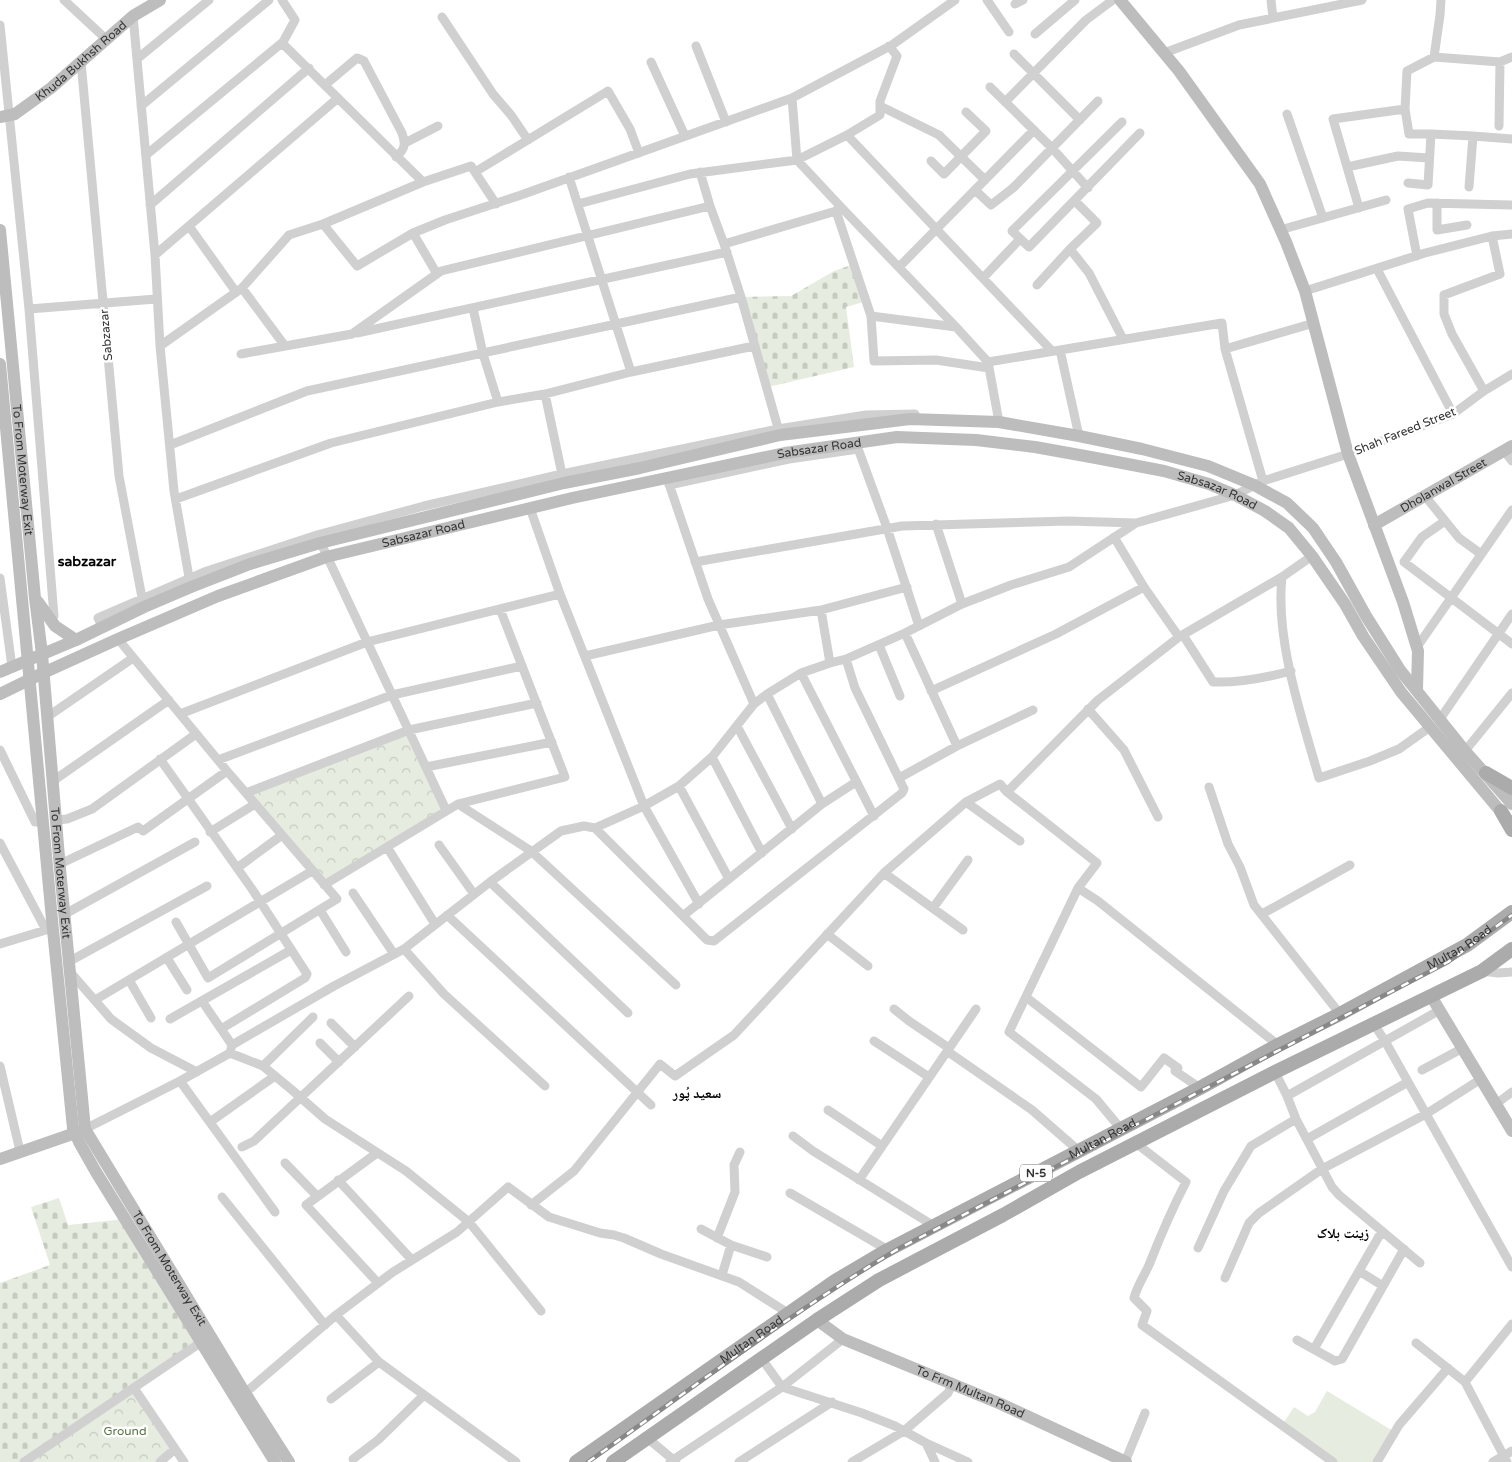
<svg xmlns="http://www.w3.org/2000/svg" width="1512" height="1462" font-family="'Varela Round','Noto Naskh Arabic',sans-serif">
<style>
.grass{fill:#e6ecdf}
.cemetery{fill:url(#cemetery-stones)}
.park{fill:url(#park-crowns)}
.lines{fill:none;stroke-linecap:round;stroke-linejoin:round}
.street{stroke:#d0d0d0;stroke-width:9}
.secondary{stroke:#bdbdbd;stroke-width:12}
.primary{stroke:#ababab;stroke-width:14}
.rail-casing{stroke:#888;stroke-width:4.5}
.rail{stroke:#fff;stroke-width:2.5;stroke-dasharray:8;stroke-linecap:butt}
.labels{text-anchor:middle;stroke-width:5;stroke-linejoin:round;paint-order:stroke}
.shield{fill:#fff;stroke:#707070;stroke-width:1}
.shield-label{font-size:11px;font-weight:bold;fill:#333}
.street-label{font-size:12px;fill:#333;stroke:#fff}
.park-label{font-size:12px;fill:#56703f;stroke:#fff}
.neighbourhood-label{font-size:14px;font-weight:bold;fill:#000;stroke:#fff}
</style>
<defs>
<pattern id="cemetery-stones" width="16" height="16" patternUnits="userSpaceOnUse" patternTransform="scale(1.25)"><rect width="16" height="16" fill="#e6ecdf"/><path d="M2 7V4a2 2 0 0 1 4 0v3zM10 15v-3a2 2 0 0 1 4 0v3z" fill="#c6cbc0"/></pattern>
<pattern id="park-crowns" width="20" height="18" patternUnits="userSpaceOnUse" patternTransform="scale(1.25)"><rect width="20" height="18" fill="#e6ecdf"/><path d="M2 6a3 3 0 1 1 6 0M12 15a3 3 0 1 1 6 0" fill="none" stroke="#c6cbc0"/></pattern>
</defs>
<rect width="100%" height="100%" fill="#fff"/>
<path class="grass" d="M1327 1391 1393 1431 1380 1454 1373 1462H1338L1284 1422 1294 1407 1308 1416 1315 1412Z"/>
<path class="cemetery" d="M857 263 867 301 846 307 854 367 768 387 741 297 791 296 834 271Z
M59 1198 68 1225 125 1219 200 1343 24 1462H0V1283L50 1265 31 1207Z"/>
<path class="park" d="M407 727 446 810 324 885 246 793Z
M134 1388 175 1449 160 1462H24Z"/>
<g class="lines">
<path class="street" d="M64 0 106 39
M987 0 1009 32
M1271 0 1273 18
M1441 0 1440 15 1434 57 1500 62 1512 57
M1015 4 1023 0
M133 16 155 255 160 346 174 491 190 583
M442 17 493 94 511 115 528 140
M0 25 29 309 54 616 50 621
M1035 34 1075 0
M283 42 284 45 423 182
M696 46 726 122
M1164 53 1239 25 1362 0
M1014 54 1080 120
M137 59 209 0
M81 62 119 476 143 603
M651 62 685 136
M325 85 357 58 364 61 402 133C406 145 405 149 396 157
M990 87 1052 148 1088 188
M792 98 797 160 847 135 880 115V101L897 56 889 46
M1005 102 1086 20 1113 0
M141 106 269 0
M880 106 939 135 985 180
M1405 109 1409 134H1431L1428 185 1408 183
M1287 114 1323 218
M1122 122 1012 231 1029 247 1140 133
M1499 126 1500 62
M1431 134 1473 136 1469 187
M847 135 1052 351
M1473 136 1512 139
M405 143 438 126
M146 155 283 42 295 20 282 0
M931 161 944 174 986 131 966 112
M1347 167 1398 156 1429 158
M475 172 608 91 630 129 639 153
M700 172 710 206
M569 177 631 372
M975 190 991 205 1013 188 1098 101
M1437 203V230L1467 225
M578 204 690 174 797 160 840 206 836 211 871 316 956 327 988 362 999 422
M150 205 309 68
M840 206 956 327
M1359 208 1333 119 1405 109 1407 71 1434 57
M323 224 357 266 413 233 445 220 521 195 792 98 892 45 955 0
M189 226 236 292
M1280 230 1386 200
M413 233 437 274
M724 244 836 211
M1070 249 1089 273 1123 339
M155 255 338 98
M1417 256 1408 209 1428 203 1511 205
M899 267 1034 130
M1377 269 1453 414
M983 278 1020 239
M1037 285 1070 249 1097 223 1075 201
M242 288 285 346
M1305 291 1425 253 1492 236 1512 234
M473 308 483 354 498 402
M29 309 156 299
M871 316 874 361 936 360 989 368
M357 333 727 252
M160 346 242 288 289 235 323 224 423 182 471 166 496 204
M1060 350 1079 436
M241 354 352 334 441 271 710 206 724 244 741 297 780 435
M988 362 1222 323 1225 349
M1484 391 1452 334 1444 314V295L1500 274 1492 236
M545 394 563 479
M856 443 887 528 919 626
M170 445 307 391 741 297
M1504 451 1512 461
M667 478 708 599 754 704
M1263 481 1225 349 1314 323
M669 485 789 459 858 449
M1425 496 1459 538 1481 554
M176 499 331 443 498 402 545 394 631 372 754 346
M530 508 560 594 644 806 699 904
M1445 521 1422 537 1404 562 1512 644
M936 524 962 604
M318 537 446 810
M1114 537 1144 587 1179 637 1282 577 1312 556
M695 562 902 526 1068 521 1136 523
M1282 577C1275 640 1302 718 1319 778L1370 761 1399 749 1430 727
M0 578 12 667
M821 610 830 663
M103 628 98 618 207 571 317 535 424 506 562 474 778 429 866 415 915 414
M905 633 957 746
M1183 635 1213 682C1240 683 1265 678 1291 671
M118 639 227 771 337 899 208 978 176 922
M879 645 900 696
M1417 647 1512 510
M585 656 719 625 821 610 907 587
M801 673 874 816
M931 691 1056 634 1144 587
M767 694 822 804
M1088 709 1124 750 1158 817
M180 714 367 642 560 594
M47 717 133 658
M1440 719 1512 614
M737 726 792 829
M0 750 35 822H43
M1465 751 1512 693
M712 757 762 853
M160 759 252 889 307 974 305 978 221 1029
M218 760 392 695 522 666
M426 767 552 742
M899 778 957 746 1033 710
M53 781 169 700
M679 786 729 879
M1209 787 1228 844 1240 867 1254 905 1340 1014
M1007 792 1098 700 1179 637
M246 793 409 730 537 703
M966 802 1020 841
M458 804 531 851 676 985
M56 820 67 819 92 809 196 734
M595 828 644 806 679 786 712 757 754 704 767 694 801 673 830 663 846 659 905 633 962 604 1011 585 1069 567 1136 523 1235 495 1263 481 1348 454 1453 414 1484 391 1512 374
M210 832 255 804
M0 843 46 930H53
M439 845 474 894
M387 847 435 924
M60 864 138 827 143 831 227 771
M237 868 282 835
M884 873 963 930
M490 882 628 1013
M324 885 458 804 565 777 500 609
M1078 888 1098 901 1278 1045
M353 893 394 954
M933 908 968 860
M320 910 346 952
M65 914 195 842
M1262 914 1350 865
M447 915 651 1105
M684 915 822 804 856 782
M827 934 868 966
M0 944 46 930
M404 949 444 994 545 1086
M167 958 187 990
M70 961 207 886
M1482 971 1498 973 1512 972
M71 973 111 1019 151 1048 197 1072
M129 980 151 1018
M1026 997 1141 1087 1164 1058 1178 1068 1175 1071 1200 1088
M95 1000 312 871
M202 1001 232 1045
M894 1009 909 1021 949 1048
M170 1019 291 950
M331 1023 355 1047
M1373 1023 1385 1041 1512 1267
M874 1041 929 1077
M320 1043 339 1062
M947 1051 1032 1110 1079 1151
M230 1053 263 1066 292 1090 325 1119 406 1171 469 1222 541 1311
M0 1066 20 1151
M263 1066 313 1017
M1422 1070 1463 1048
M1275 1072 1287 1096 1296 1119 1332 1187 1339 1195 1420 1263
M180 1081 275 1212
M1287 1096 1440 1010
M1496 1104 1512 1092
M828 1110 882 1146
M210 1122 275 1076
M85 1129 180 1081 230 1053 232 1045 334 986 404 949 490 882 561 831 584 826 595 828 707 940 714 941 902 793 904 789 855 688 846 659
M793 1136 813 1151 934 1226
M1307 1139 1408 1082
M1137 1144 1186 1182C1172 1209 1160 1237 1149 1265 1144 1276 1137 1286 1134 1298L1147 1311 1142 1325 1333 1462
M242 1147 254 1141 409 996
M377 1153 306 1205 378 1283
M285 1163 317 1196
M338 1180 412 1260
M859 1180 976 1009
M790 1193 888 1250
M222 1197 325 1325
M531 1205 574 1171 660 1064 675 1076 734 1035 884 873 966 802 1000 784 1007 792 1097 863 1078 888 1009 1032 1096 1099 1121 1129
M701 1229 731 1245 767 1257
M717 1238 735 1192 734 1165 740 1152
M1198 1248 1224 1191 1251 1146 1296 1119
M1359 1271 1383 1286
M722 1275 731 1245
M1225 1278 1249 1223 1259 1213 1322 1169 1426 1114 1481 1079
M336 1315 379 1362 516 1462
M1297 1340 1335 1361 1342 1359 1404 1249
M1416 1343 1465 1382 1507 1462
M1314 1349 1382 1231
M762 1359 782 1387 862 1413 895 1426 926 1443 968 1462
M1465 1382 1512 1324
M134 1388 184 1462
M245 1393 336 1315 393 1272 457 1232 508 1187 549 1217 600 1233 614 1235 624 1238 661 1254 739 1282 788 1313
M331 1399 379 1362
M646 1437 676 1462
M926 1443 935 1462
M353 1459 378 1440 424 1395
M24 1462 200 1343
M160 1462 175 1449
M670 1462 782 1387 843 1339
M739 1462 832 1402
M852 1462 904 1431 948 1393 952 1384
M1125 1462 1145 1413
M1377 1462 1399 1425 1448 1368
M1493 1462 1512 1451"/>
<g class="secondary">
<path d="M1120 0 1179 71 1260 184 1286 242 1305 291 1348 454 1403 602 1418 651 1417 689"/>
<path id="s1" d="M0 117 15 114 51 88 133 16 160 0"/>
<path id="s2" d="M0 230 35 598 42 654 60 869 85 1129 245 1393 289 1462"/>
<path d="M0 364 53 930 73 1128 79 1142 96 1172 275 1462"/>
<path id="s3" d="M1374 525 1512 446"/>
<path d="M38 602 55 626 76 640"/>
<path d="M0 672 76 640 144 607 191 587 250 564 320 543 564 483 640 468 780 435 910 419 999 422 1079 436 1142 449 1208 466 1254 485 1287 503 1313 528 1336 562 1366 616 1400 670 1465 751 1512 804"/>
<path id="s4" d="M0 694 43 673 118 639 218 596 326 557 572 498 785 453 897 437 976 440 1035 447 1096 458 1164 471 1209 484 1235 495 1265 511 1289 528 1312 556 1345 604 1363 636 1401 692 1507 819"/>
<path d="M1431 996 1512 1131"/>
<path d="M0 1159 81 1131"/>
<path id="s5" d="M817 1320 843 1339 1001 1404 1126 1462"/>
</g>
<g class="primary">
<path d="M1486 773 1512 788"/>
<path d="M1501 811 1512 830"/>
<path id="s6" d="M576 1462 835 1281 884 1252 1200 1088 1278 1045 1340 1014 1467 945 1512 912"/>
<path d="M613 1462 817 1320 879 1280 1003 1215 1079 1172 1275 1072 1482 971 1512 949"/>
</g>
<defs>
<path id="rail" d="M588 1462C690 1390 790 1313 898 1249L1448 962 1512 915"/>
</defs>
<use href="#rail" class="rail-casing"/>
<use href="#rail" class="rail"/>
</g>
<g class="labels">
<rect class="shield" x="1020" y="1164.5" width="32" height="17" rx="4"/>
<g class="shield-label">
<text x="1036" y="1177">N-5</text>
</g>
<g class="street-label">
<text dy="4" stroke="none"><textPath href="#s1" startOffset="100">Khuda Bukhsh Road</textPath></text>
<text transform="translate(106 335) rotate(-95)" y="4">Sabzazar</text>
<text transform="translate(1405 431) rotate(-22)" y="4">Shah Fareed Street</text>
<text dy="4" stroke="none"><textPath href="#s4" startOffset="859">Sabsazar Road</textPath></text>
<text dy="4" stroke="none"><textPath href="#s2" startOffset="241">To From Moterway Exit</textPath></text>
<text dy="4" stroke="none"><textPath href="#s3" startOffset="80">Dholanwal Street</textPath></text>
<text dy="4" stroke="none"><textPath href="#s4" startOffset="1264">Sabsazar Road</textPath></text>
<text dy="4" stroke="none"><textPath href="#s4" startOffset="454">Sabsazar Road</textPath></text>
<text dy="4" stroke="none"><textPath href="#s2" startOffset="646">To From Moterway Exit</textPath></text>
<text dy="4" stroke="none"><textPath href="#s6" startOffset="1024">Multan Road</textPath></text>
<text dy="4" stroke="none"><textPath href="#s6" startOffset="619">Multan Road</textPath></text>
<text dy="4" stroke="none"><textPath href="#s2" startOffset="1066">To From Moterway Exit</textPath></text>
<text dy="4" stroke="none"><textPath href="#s6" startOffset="214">Multan Road</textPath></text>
<text dy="4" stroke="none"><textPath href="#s5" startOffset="170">To Frm Multan Road</textPath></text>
</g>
<g class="park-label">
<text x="125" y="1435">Ground</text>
</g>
<g class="neighbourhood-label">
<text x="87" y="566">sabzazar</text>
<text x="697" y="1098">سعید پُور</text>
<text x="1343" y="1238">زینت بلاک</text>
</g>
</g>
</svg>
